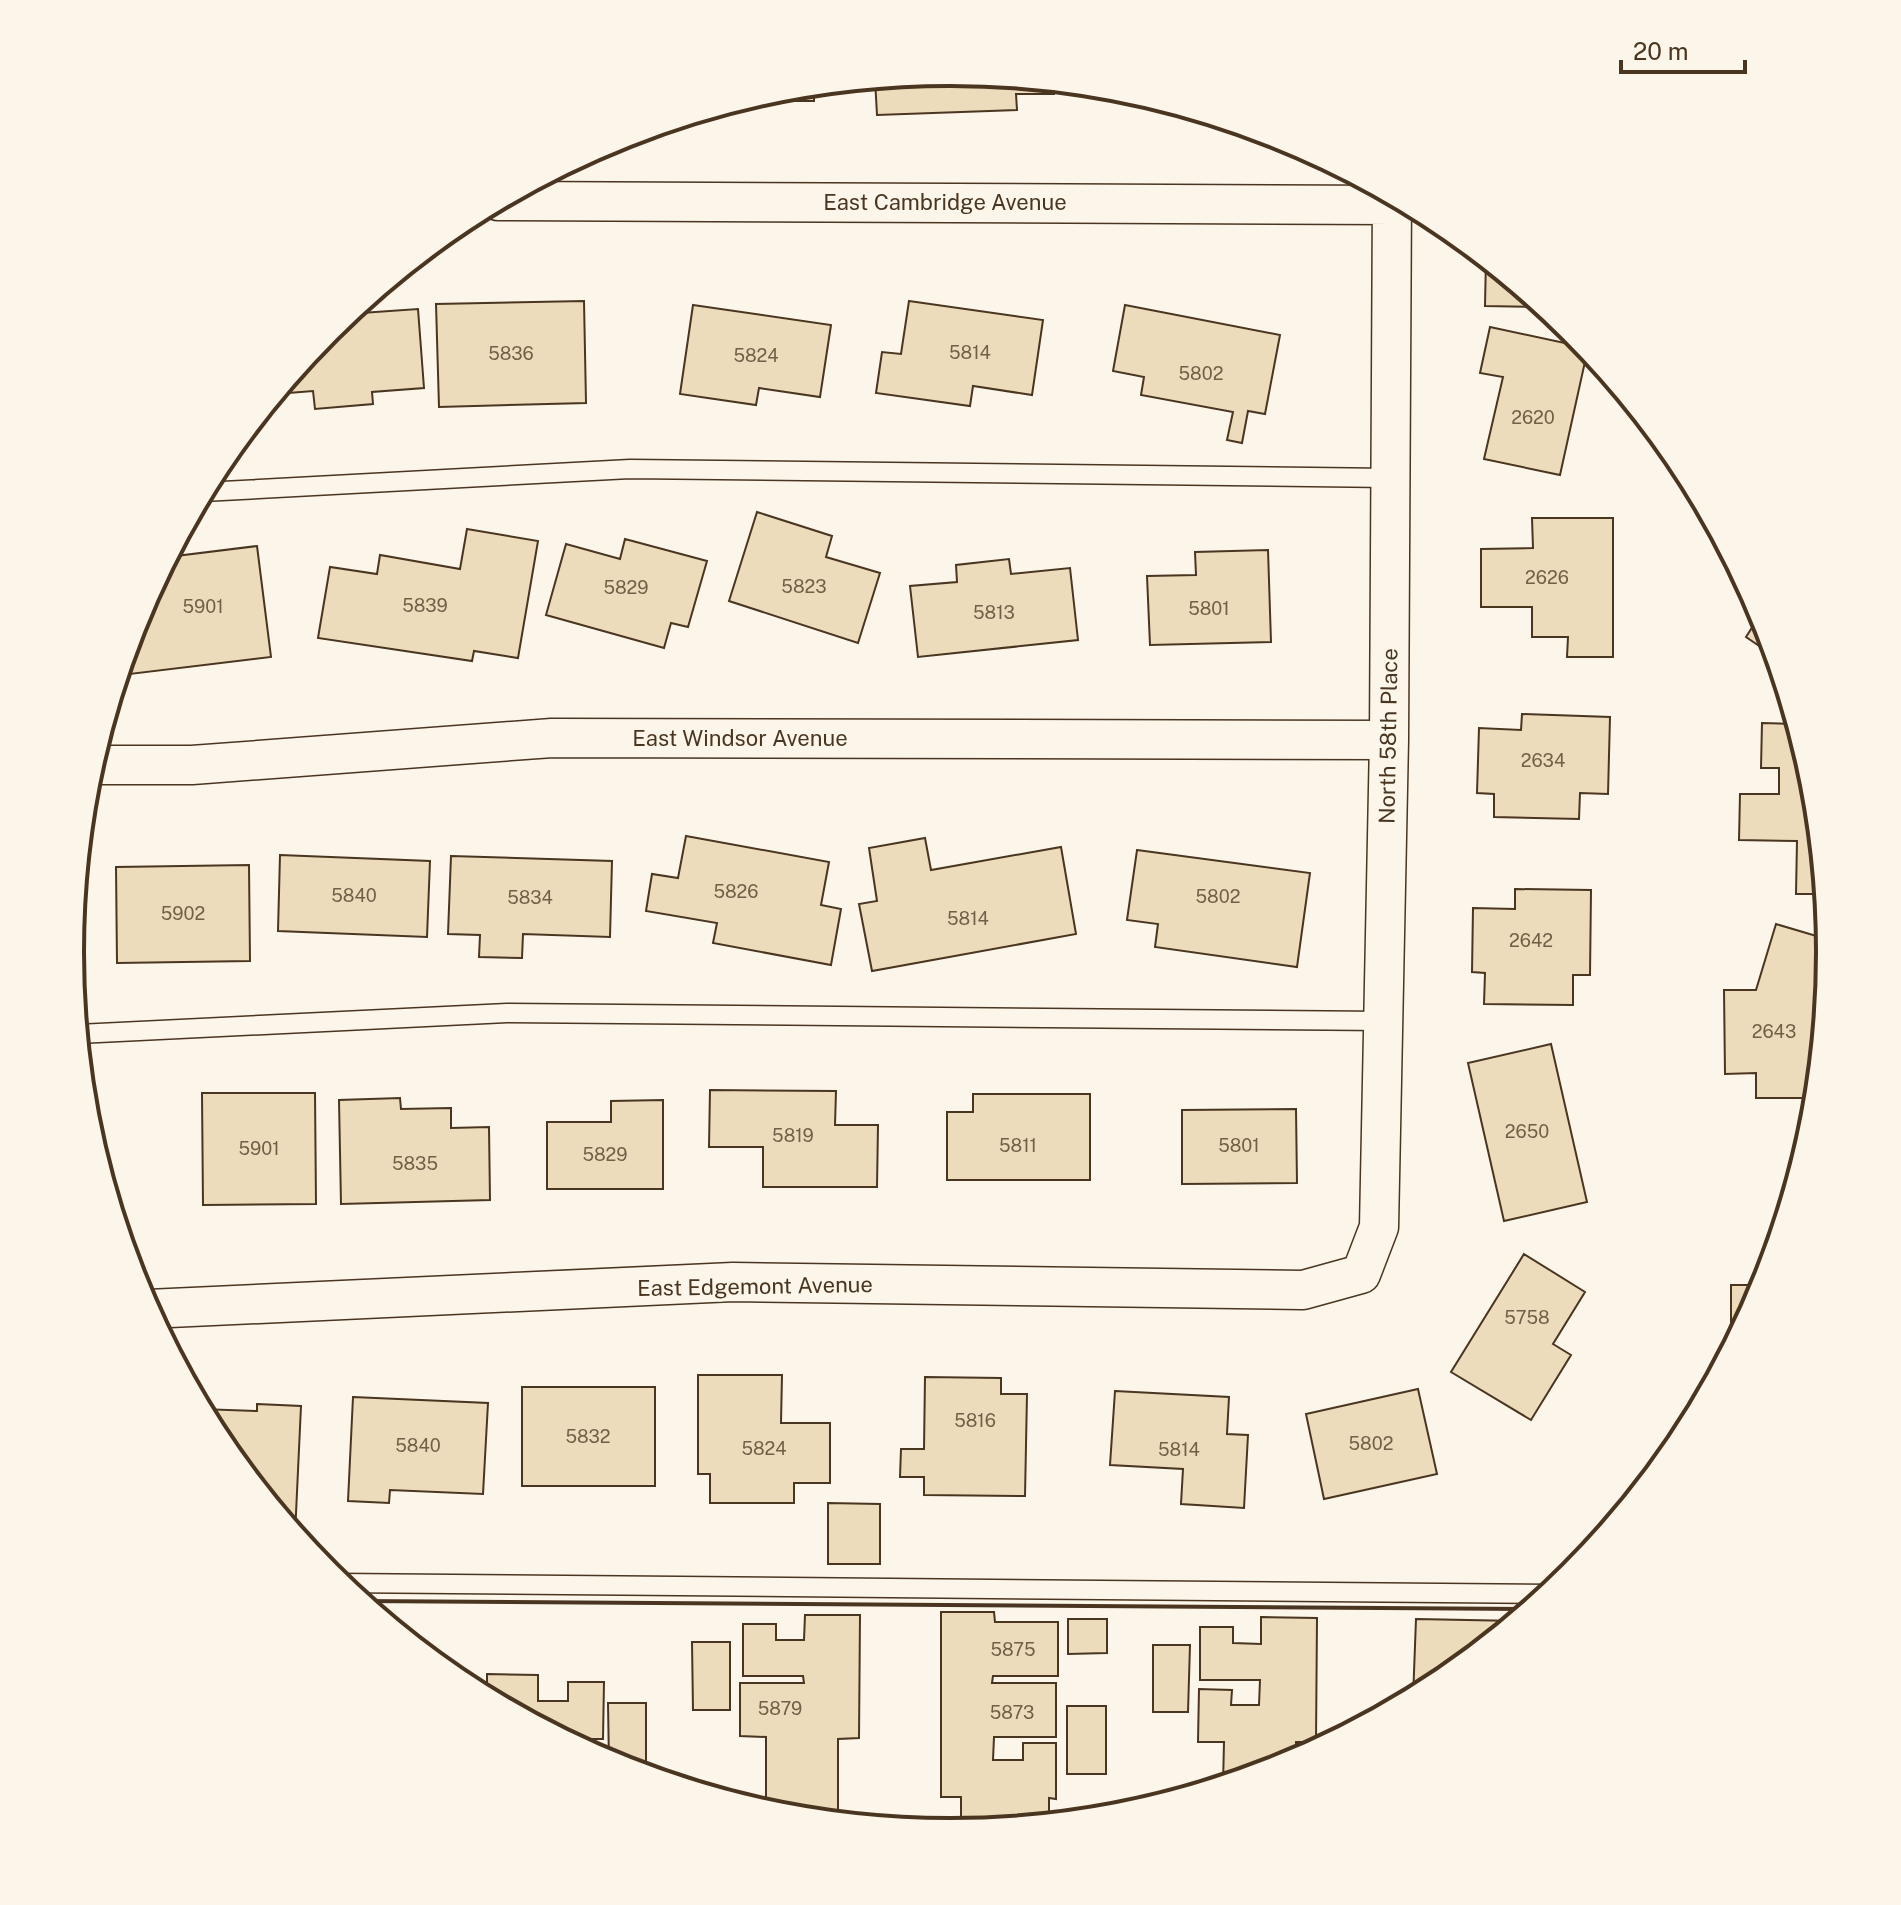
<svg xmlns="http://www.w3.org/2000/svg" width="1901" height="1905" font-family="'Public Sans',sans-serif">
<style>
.building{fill:#ecdcbc;stroke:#4a3520;stroke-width:2}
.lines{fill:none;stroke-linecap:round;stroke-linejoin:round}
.service-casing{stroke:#4a3520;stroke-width:21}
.minor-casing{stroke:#4a3520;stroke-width:41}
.service{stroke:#fbf6e9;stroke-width:18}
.minor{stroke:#fbf6e9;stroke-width:38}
.wall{stroke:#4a3520;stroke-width:4}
.labels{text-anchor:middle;stroke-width:6;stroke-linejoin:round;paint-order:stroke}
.number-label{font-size:18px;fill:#725f47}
.street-label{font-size:22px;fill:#4a3520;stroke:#fbf6e9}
.rim{fill:none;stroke:#4a3520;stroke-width:4}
</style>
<rect width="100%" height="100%" fill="#fbf6e9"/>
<path class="building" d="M951 72 1054 82V94H1016L1017 110 877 115 875 79Z
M814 85V101H738L779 89Z
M1486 258 1546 307 1485 306Z
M584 301 586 403 439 407 436 304Z
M909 301 1043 320 1032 395 973 386 970 406 876 393 882 352 901 354Z
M693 305 831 325 820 397 759 388 756 405 680 394Z
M1125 305 1280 335 1265 414 1248 411 1242 443 1227 440 1233 412 1141 395 1144 377 1113 371Z
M418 309 424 388 372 392 373 404 315 409 313 391 275 394 328 330 347 314Z
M1490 327 1588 348 1560 475 1484 459 1503 377 1480 373Z
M757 512 832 536 826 557 880 573 858 643 729 601Z
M1532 518H1613V657H1567L1568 637H1532V607H1481V549L1533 548Z
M467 529 538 541 518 658 474 651 472 661 318 638 330 567 377 574 380 555 460 569Z
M625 539 707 561 688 627 671 623 664 648 546 615 566 544 620 559Z
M257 546 271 657 130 674 127 649 137 615 146 599 157 597 155 583 168 557Z
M1268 550 1271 642 1150 645 1147 576 1196 575 1195 552Z
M1009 559 1011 574 1070 568 1078 640 918 657 910 586 957 582 956 565Z
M1762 612 1764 616 1777 658 1746 637Z
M1522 714 1610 717 1608 794 1580 793 1579 819 1494 817V794L1477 793 1479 728 1521 730Z
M1762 723 1797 724 1814 781 1825 894H1796L1797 841 1739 840 1740 794H1779V768H1761Z
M686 836 829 862 821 905 841 909 831 965 713 943 717 923 646 911 652 874 678 878Z
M925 838 931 870 1061 847 1076 934 872 971 859 904 877 901 869 848Z
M1137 850 1310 873 1297 967 1155 947 1158 924 1127 920Z
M280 855 430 861 427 937 278 931Z
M451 856 612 861 610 937 523 934 522 958 479 957 480 935 448 934Z
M249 865 250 961 117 963 116 867Z
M1515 889 1591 890 1590 975H1573V1005L1484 1004 1485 973 1472 972 1473 908 1515 909Z
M1776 924 1830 940 1831 953 1817 1098H1756V1073L1725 1074 1724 990H1756Z
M1551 1044 1587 1202 1504 1221 1468 1063Z
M710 1090 836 1091 835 1125H878L877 1187H763V1147H709Z
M202 1093H315L316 1204 203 1205Z
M973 1094H1090V1180H947V1112H973Z
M400 1098 401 1109 451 1108V1128L489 1127 490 1200 341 1204 339 1100Z
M663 1100V1189H547V1122H611V1101Z
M1296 1109 1297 1183 1182 1184V1110Z
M1524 1254 1585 1292 1553 1344 1571 1355 1531 1420 1451 1372Z
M1731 1285H1765L1740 1334H1731Z
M698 1375H782L781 1423H830V1483H794V1503H710V1474H698Z
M925 1377 1001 1378V1394H1027L1025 1496 924 1495V1477H900L901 1449H924Z
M522 1387H655V1486H522Z
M1418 1389 1437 1474 1324 1499 1306 1414Z
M1115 1391 1229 1397 1227 1434 1248 1435 1244 1508 1181 1504 1183 1469 1110 1465Z
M353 1397 488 1403 483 1494 390 1490 389 1503 348 1501Z
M257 1404 301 1406 295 1535 218 1441 201 1409 257 1411Z
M828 1503 880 1504V1564H828Z
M941 1612H994L995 1622H1058V1676H993L992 1683H1056V1737H994L993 1760H1023V1743H1056V1799L1049 1798V1823L961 1832V1797H941Z
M805 1615H860L859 1738 838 1739V1822L778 1816 766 1812V1737L740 1736V1683H804L803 1676H743V1624H776V1640H804Z
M1261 1617 1317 1618 1316 1742H1296V1761L1287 1766 1223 1785 1224 1742H1198L1199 1689 1232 1690 1231 1705H1259L1260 1680H1200V1627H1233V1643L1261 1644Z
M1068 1619H1107V1653L1068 1654Z
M1416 1619 1517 1621 1439 1685 1413 1699Z
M692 1642H730V1710H693Z
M1153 1645H1190L1188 1712H1153Z
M487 1674 538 1675V1701H568V1682H604L603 1739H563L487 1698Z
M608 1703H646V1773H636L609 1764Z
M1067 1706H1106V1774H1067Z
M572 1744H601V1759Z"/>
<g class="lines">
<defs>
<path id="service" d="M203 492 630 469 1391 478
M78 1034 507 1013 1383 1021
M337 1583 1550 1594"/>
<path id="minor" d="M498 201 1393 205
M92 765H192L552 738 1389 740
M148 1309 733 1282 1303 1290 1361 1274 1379 1227 1389 740 1392 195"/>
</defs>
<use href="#service" class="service-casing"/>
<use href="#minor" class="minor-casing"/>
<use href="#service" class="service"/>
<use href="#minor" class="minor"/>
<path class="wall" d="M359 1601 1531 1609"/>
</g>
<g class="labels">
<g class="number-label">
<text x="970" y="359">5814</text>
<text x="511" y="360">5836</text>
<text x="756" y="362">5824</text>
<text x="1201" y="380">5802</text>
<text x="1533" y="424">2620</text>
<text x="1547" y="584">2626</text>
<text x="804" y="593">5823</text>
<text x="626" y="594">5829</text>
<text x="425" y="612">5839</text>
<text x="203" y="613">5901</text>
<text x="1209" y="615">5801</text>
<text x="994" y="619">5813</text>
<text x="1543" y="767">2634</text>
<text x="736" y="898">5826</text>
<text x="354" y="902">5840</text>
<text x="1218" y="903">5802</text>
<text x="530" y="904">5834</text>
<text x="183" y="920">5902</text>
<text x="968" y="925">5814</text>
<text x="1531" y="947">2642</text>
<text x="1774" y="1038">2643</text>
<text x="1527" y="1138">2650</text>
<text x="793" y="1142">5819</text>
<text x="1018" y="1152">5811</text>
<text x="1239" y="1152">5801</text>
<text x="259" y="1155">5901</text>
<text x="605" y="1161">5829</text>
<text x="415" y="1170">5835</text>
<text x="1527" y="1324">5758</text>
<text x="975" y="1427">5816</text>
<text x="588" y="1443">5832</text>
<text x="1371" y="1450">5802</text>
<text x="418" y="1452">5840</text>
<text x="764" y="1455">5824</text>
<text x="1179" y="1456">5814</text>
<text x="1013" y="1656">5875</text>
<text x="780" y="1715">5879</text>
<text x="1012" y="1719">5873</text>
</g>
<g class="street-label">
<text x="945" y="210">East Cambridge Avenue</text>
<text transform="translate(1388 736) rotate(-89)" y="8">North 58th Place</text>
<text x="740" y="746">East Windsor Avenue</text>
<text transform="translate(755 1286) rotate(-1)" y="8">East Edgemont Avenue</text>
</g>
</g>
<path d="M0 0H1901V1905H0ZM84 952a866 866 0 1 1 1732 0a866 866 0 1 1-1732 0Z" fill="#fbf6e9" fill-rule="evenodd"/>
<path class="rim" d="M84 952a866 866 0 1 1 1732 0a866 866 0 1 1-1732 0Z"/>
<path d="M1621 60v12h124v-12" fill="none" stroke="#4a3520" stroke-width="4"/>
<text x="1633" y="60" font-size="24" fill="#4a3520" stroke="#fbf6e9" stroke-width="6" paint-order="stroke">20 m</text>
</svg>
